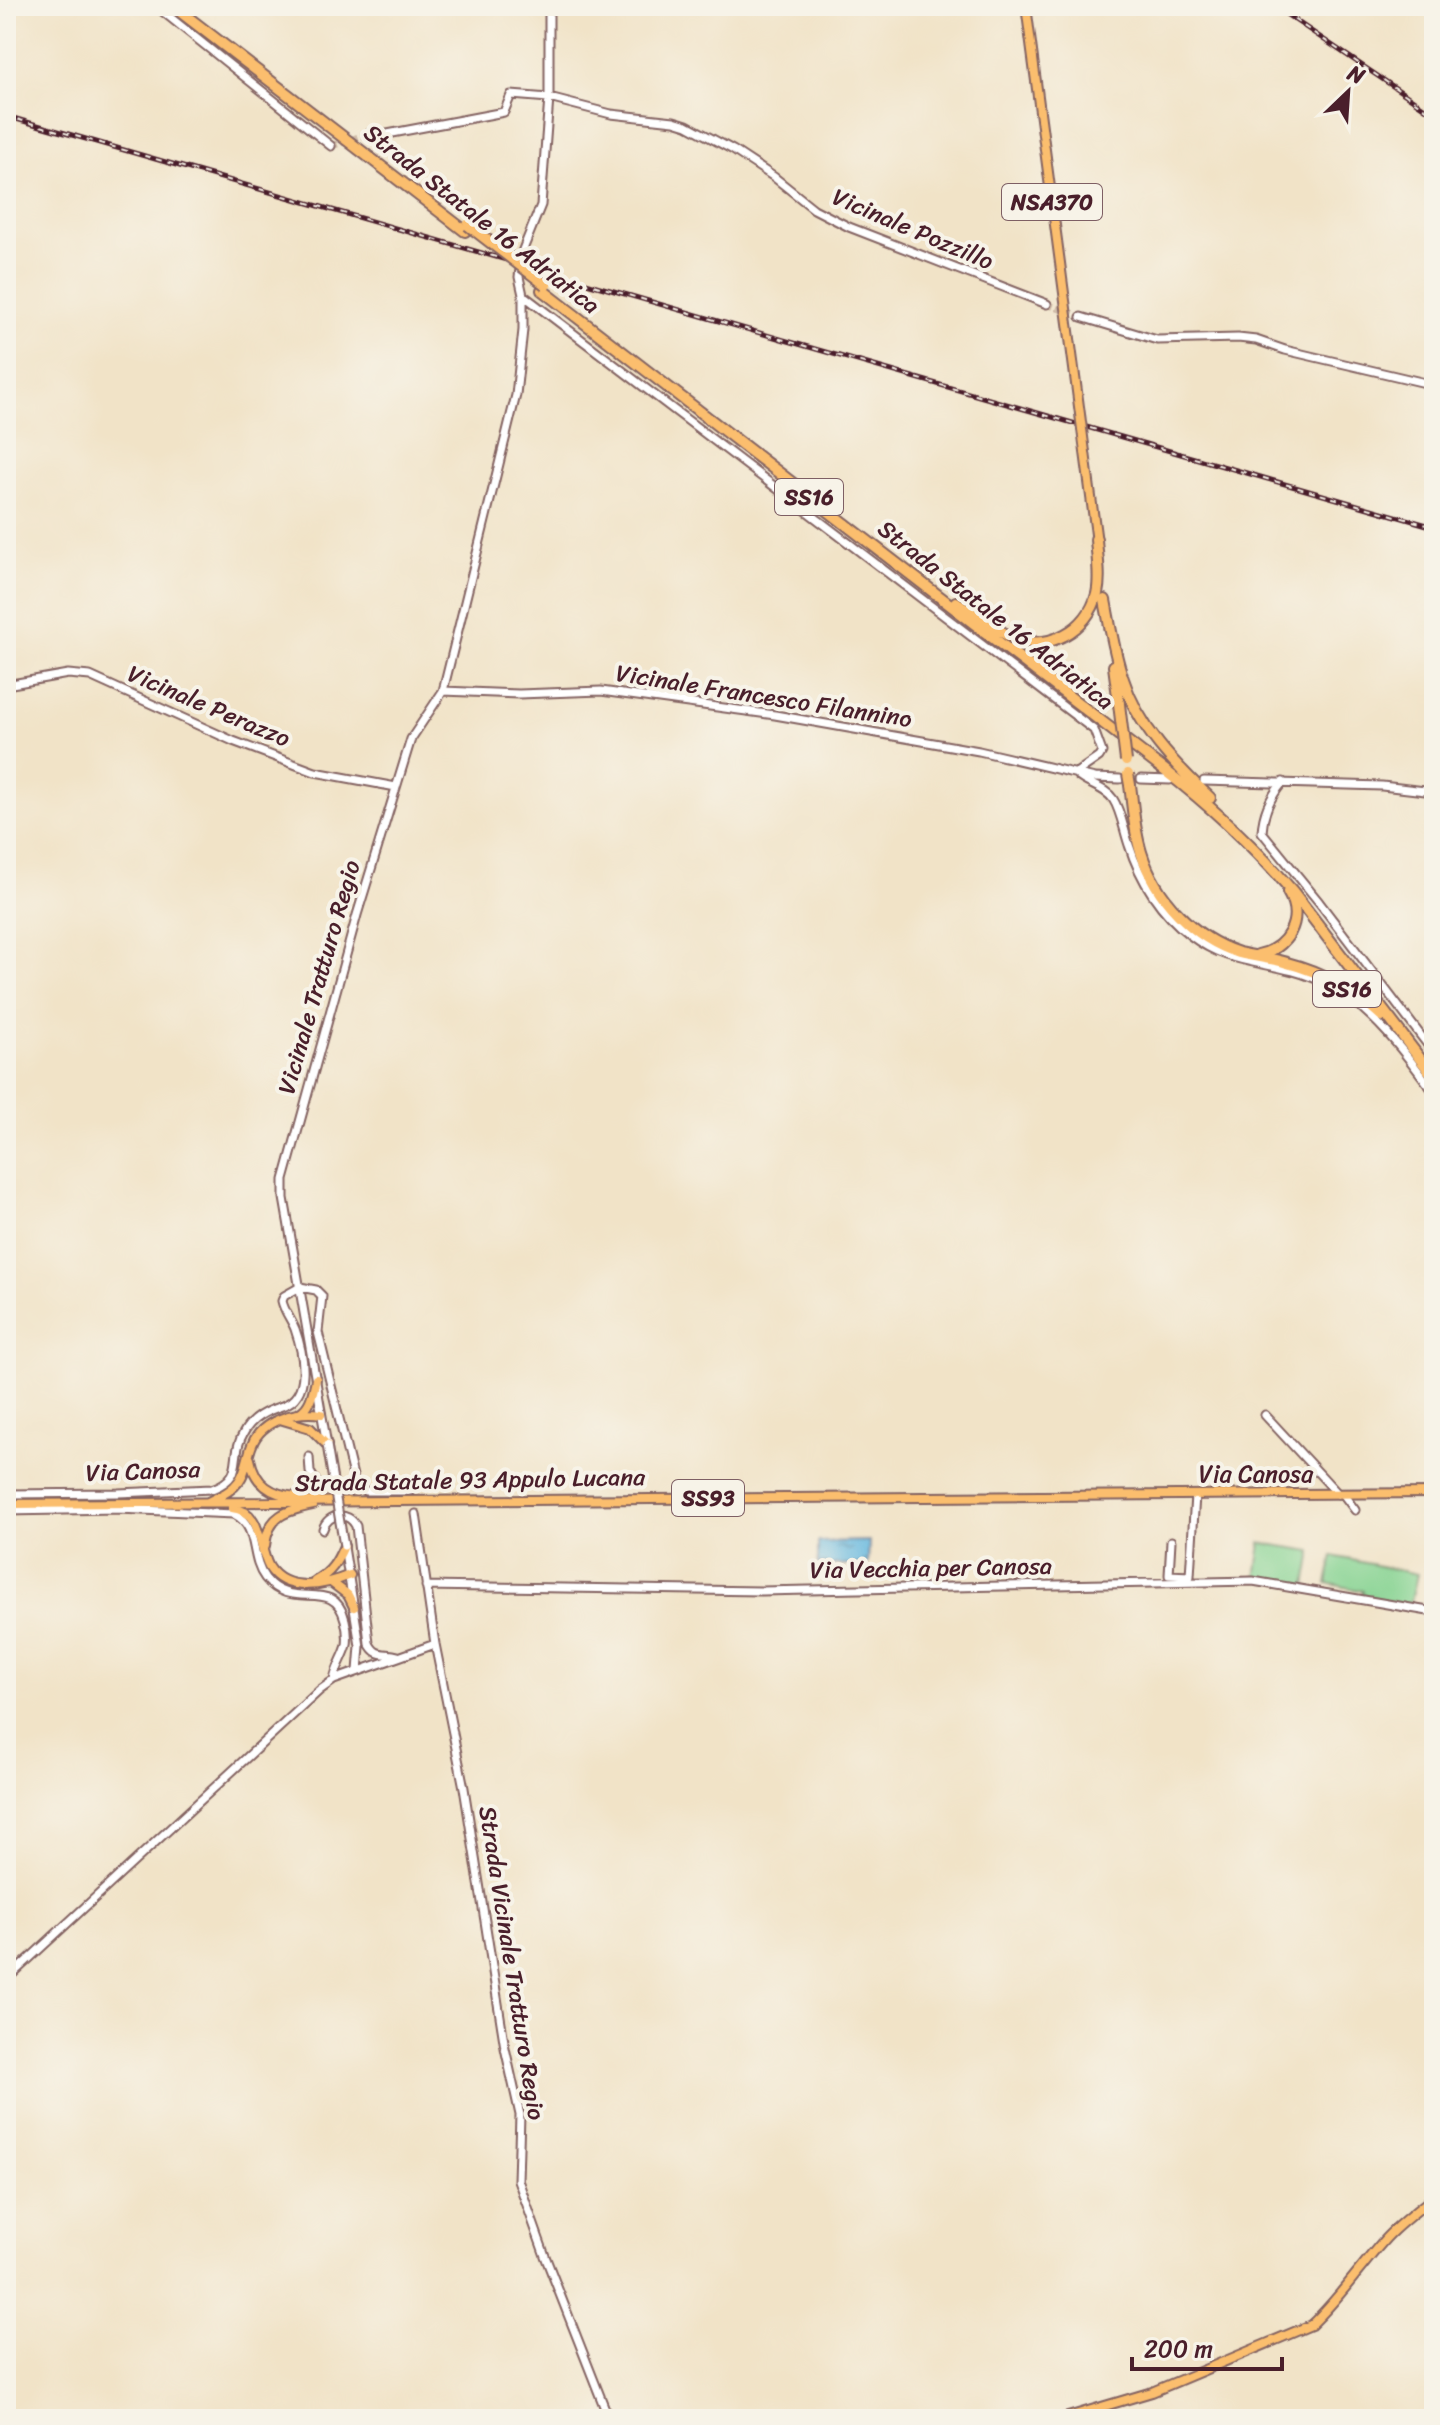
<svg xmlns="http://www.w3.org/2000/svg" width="1440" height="2425" font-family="Sriracha,sans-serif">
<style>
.pitch{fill:#86d392;stroke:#68795e;stroke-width:2}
.water{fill:url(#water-ripples);stroke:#566b85;stroke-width:2}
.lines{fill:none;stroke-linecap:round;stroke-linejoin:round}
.minor-tunnel{stroke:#d0bca8;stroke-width:7;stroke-dasharray:7 3.5;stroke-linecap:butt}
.minor-casing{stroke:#846462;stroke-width:11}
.major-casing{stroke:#846462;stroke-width:12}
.highway-casing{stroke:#846462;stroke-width:14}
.minor{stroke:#fff;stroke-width:7}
.major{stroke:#fbbe6e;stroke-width:8}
.highway{stroke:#fbbe6e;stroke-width:10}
.rail-casing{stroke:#4a1f2b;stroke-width:5}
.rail{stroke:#f7f3e8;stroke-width:2;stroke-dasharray:6;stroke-linecap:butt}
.minor-bridge-casing{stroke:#846462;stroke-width:11;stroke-linecap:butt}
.major-bridge-casing{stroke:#846462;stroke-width:12;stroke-linecap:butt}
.highway-bridge-casing{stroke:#846462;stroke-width:14;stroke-linecap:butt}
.minor-bridge{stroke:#fff;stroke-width:7}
.major-bridge{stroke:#fbbe6e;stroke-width:8}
.highway-bridge{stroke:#fbbe6e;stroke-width:10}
.labels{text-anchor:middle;stroke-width:8;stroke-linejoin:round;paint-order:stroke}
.shield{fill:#f7f3e8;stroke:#7e5f64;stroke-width:2}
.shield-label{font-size:22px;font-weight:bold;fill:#4a1f2b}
.street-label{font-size:24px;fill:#4a1f2b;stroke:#f7f3e8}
</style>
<defs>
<pattern id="water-ripples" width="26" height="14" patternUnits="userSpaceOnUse" patternTransform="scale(2)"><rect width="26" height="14" fill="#63b7df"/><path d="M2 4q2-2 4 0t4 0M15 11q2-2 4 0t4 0" fill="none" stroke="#5494b5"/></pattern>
</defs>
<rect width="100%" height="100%" fill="#f7f3e8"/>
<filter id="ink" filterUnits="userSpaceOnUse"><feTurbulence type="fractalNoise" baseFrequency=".0125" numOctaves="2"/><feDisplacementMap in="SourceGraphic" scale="16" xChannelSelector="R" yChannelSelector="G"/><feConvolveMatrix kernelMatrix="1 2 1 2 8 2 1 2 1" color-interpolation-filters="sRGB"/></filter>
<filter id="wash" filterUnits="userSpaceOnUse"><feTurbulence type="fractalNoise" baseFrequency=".006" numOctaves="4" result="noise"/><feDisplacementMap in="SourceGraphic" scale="32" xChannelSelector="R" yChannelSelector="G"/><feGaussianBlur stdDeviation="1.8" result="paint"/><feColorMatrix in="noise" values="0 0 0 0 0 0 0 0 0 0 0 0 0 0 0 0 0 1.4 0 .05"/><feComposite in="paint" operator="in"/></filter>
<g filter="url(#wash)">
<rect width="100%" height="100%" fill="#f1e3c7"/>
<path class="pitch" d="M1261 1543 1312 1551 1306 1586 1256 1578Z
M1333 1556 1417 1574 1410 1606 1362 1595 1363 1591 1327 1583Z"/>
<path class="water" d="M869 1541 868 1564 818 1565V1542Z"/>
</g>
<g filter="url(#ink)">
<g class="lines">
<path class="minor-tunnel" d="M331 146 368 134
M1047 304 1081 317"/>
<defs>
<path id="minor" d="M156 6 331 146
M368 134 382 135 504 112 511 95 549 98 611 114 674 121 687 125 733 150 774 177 814 209 849 227 1047 304
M523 295 1094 730 1102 752 1099 757 1076 773
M1081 317 1157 340 1238 338 1256 340 1285 350 1434 385
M6 685 68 674 90 676 233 741 315 772 396 787
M443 691 519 694 601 691 775 715 979 751 1095 778 1120 779
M1077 775C1087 785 1105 787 1113 799 1121 811 1124 831 1129 845 1140 880 1161 913 1190 935 1225 962 1253 960 1293 971 1358 988 1396 1041 1434 1092
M1141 779 1170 780
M1204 781 1382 786 1434 792
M1283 782C1270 797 1263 813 1262 832L1319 902 1434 1053
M300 1287 316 1290 322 1296 318 1332 355 1484 365 1491H410
M1265 1415 1338 1494
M327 1445 284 1198V1180L357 915 411 739 443 691 516 395 523 330V295L519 277 522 252 541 205 549 98V6
M309 1457 310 1472 318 1485 339 1487 355 1484
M6 1494 118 1493 212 1489C247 1476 229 1457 243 1434 251 1418 266 1411 282 1406 313 1396 303 1352 295 1329 291 1319 284 1311 282 1301L284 1296 300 1287
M1343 1494 1355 1510
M6 1511 118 1509 234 1514C260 1527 249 1557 265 1578 292 1613 334 1575 345 1620 347 1628 348 1637 347 1645 344 1657 336 1667 334 1680
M416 1514 435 1644 464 1788 505 2048 520 2115 518 2180 545 2256 609 2419
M323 1529C328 1513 348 1511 356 1526L369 1643C376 1658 385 1652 398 1656
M1171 1541 1169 1575 1190 1576 1195 1495
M344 1547 360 1646 358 1671
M426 1586 761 1591 1253 1581 1434 1612
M6 1980 320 1690 334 1680 435 1644"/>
<path id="major" d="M1026 6 1078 399
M1085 452 1097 542
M299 1413C311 1407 313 1392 316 1379
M283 1420 310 1428 327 1445
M250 1459C255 1485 272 1495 297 1497
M208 1502C219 1496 231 1492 239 1481 247 1470 247 1457 252 1445 261 1420 297 1410 321 1414
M6 1504 1434 1493
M232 1508C264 1512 257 1546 269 1567 286 1594 326 1585 350 1575
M265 1546C268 1515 286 1511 313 1505
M315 1581C331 1573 337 1562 344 1546
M331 1582 348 1595 354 1607
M1061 2419 1152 2392 1311 2325C1339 2299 1360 2267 1386 2238 1400 2223 1417 2210 1434 2197"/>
<path id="highway" d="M173 6 465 231
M542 290 1163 769C1211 806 1254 846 1293 892L1434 1077
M1105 600C1110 626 1114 653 1123 679 1138 727 1174 764 1210 798
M956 602C975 614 994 630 1014 638 1048 652 1088 630 1097 594 1101 577 1097 556 1096 539
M1114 666 1119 704
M1130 785C1133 807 1134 830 1141 852 1155 898 1193 938 1239 953 1255 957 1271 958 1287 963 1322 972 1355 991 1382 1016
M1258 955C1287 949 1305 920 1288 892"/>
</defs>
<use href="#minor" class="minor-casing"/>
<use href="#major" class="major-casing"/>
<use href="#highway" class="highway-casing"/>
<use href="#minor" class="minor"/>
<use href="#major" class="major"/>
<use href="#highway" class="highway"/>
<defs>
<path id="rail" d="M1274 6 1434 114
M6 116 1434 527"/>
</defs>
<use href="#rail" class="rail-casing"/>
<use href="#rail" class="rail"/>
<defs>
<path id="minor-bridge" d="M327 1445 344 1546"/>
<path id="major-bridge" d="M1078 399 1085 452"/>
<path id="highway-bridge" d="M468 225 546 285
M1119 704 1126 761
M1128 774 1130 785"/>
</defs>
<use href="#minor-bridge" class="minor-bridge-casing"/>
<use href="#major-bridge" class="major-bridge-casing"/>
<use href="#highway-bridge" class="highway-bridge-casing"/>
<use href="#minor-bridge" class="minor-bridge"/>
<use href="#major-bridge" class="major-bridge"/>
<use href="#highway-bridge" class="highway-bridge"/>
</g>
</g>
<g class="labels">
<g class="shield">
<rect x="1002" y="184" width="100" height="36" rx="6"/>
<rect x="775" y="479" width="68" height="36" rx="6"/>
<rect x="1313" y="971" width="68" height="36" rx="6"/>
<rect x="672" y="1480" width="72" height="36" rx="6"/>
</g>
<g class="shield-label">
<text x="1052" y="210">NSA370</text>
<text x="809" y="505">SS16</text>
<text x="1347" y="997">SS16</text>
<text x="708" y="1506">SS93</text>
</g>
<g class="street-label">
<text transform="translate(482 219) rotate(38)" y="8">Strada Statale 16 Adriatica</text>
<text transform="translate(913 229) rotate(23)" y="8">Vicinale Pozzillo</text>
<text transform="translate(996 615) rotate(38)" y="8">Strada Statale 16 Adriatica</text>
<text transform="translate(764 696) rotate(9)" y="8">Vicinale Francesco Filannino</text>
<text transform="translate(209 706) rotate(23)" y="8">Vicinale Perazzo</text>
<text transform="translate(319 977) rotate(-74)" y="8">Vicinale Tratturo Regio</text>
<text transform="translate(143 1471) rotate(-2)" y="8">Via Canosa</text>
<text x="1256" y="1482">Via Canosa</text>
<text transform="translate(470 1480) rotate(-1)" y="8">Strada Statale 93 Appulo Lucana</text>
<text transform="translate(931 1568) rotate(-1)" y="8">Via Vecchia per Canosa</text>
<text transform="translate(512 1963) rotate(81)" y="8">Strada Vicinale Tratturo Regio</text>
</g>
</g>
<rect width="1440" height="2425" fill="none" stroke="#f7f3e8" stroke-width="32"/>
<g transform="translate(1348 92) rotate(25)" stroke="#f7f3e8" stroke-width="6" paint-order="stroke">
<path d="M0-6L14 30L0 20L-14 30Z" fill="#4a1f2b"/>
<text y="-12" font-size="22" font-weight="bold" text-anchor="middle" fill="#4a1f2b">N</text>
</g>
<path d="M1132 2357v12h150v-12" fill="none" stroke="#4a1f2b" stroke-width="4"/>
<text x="1144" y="2357" font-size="24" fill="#4a1f2b" stroke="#f7f3e8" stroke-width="6" paint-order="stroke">200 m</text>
</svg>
